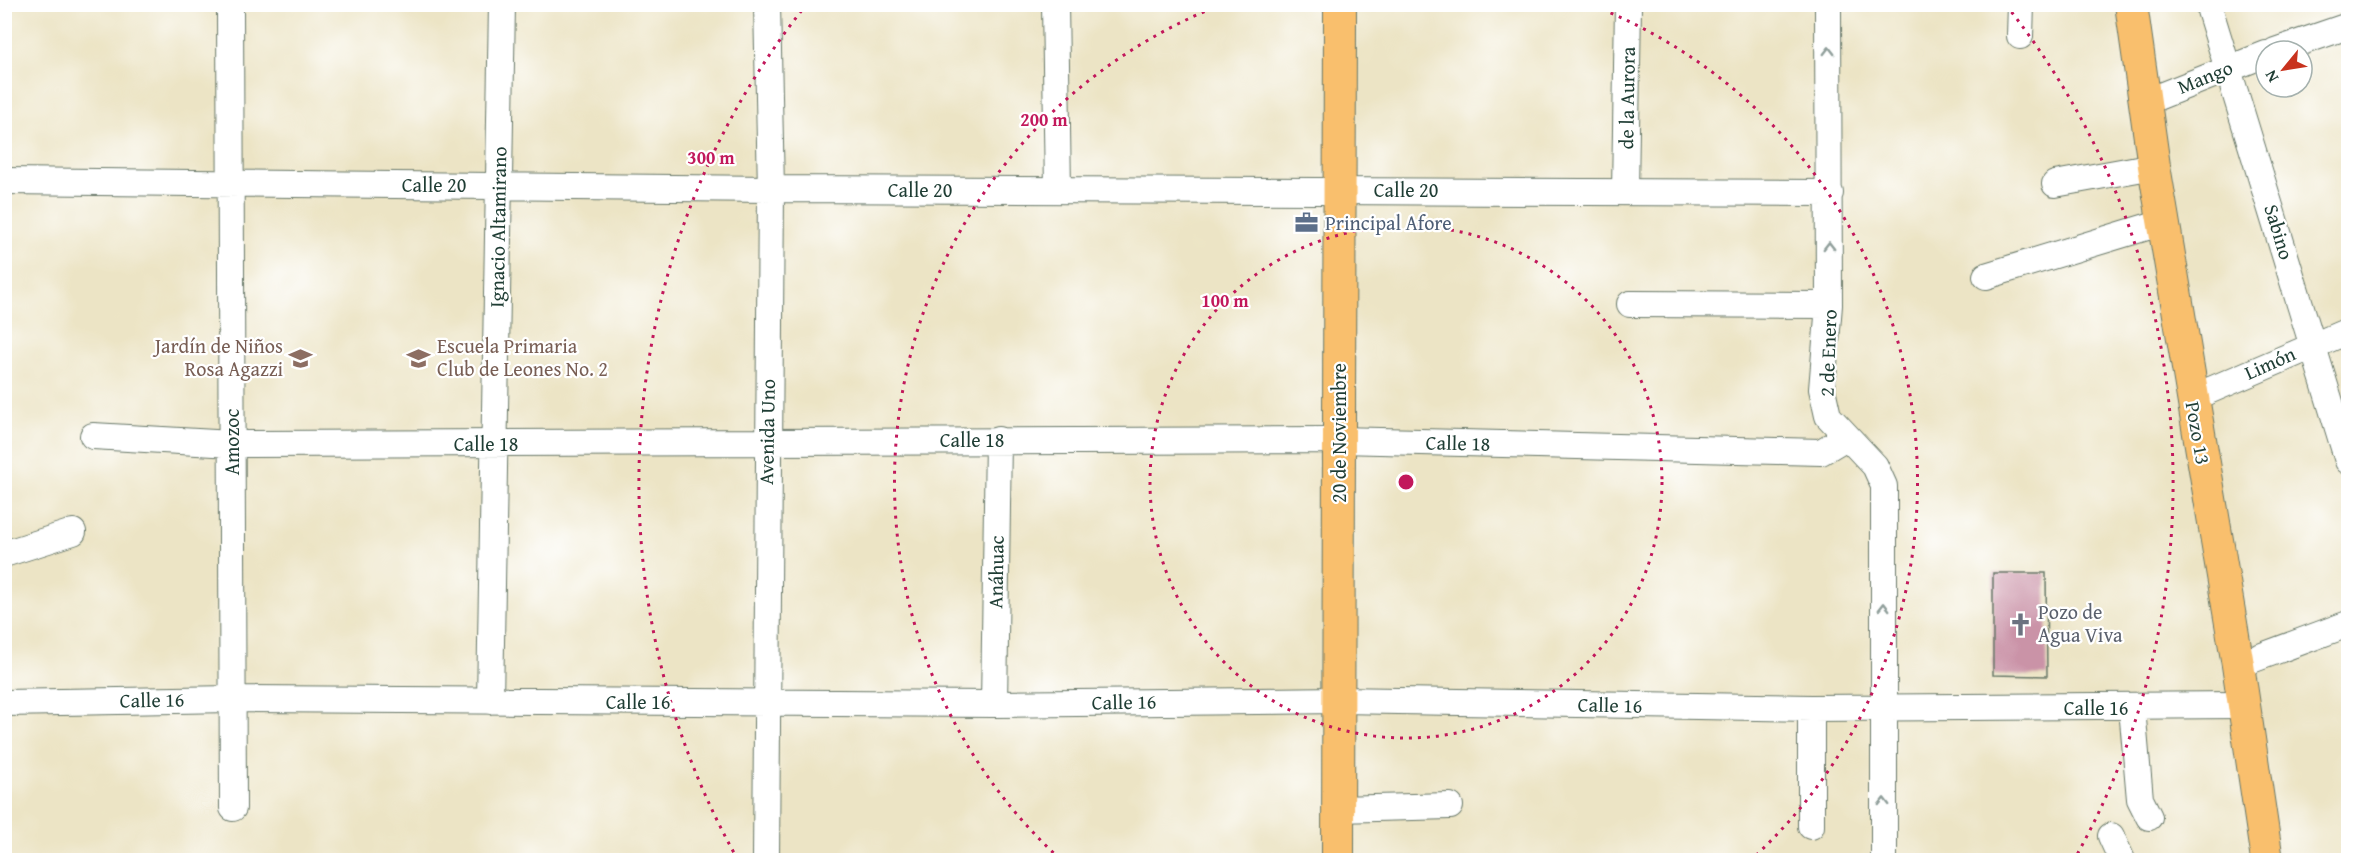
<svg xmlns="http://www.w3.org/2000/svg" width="2353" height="865" font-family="'Gentium Book Plus',serif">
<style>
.building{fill:#ca93a7}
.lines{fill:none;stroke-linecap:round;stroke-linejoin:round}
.minor-casing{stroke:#677767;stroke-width:28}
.major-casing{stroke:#677767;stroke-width:34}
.minor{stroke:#fff;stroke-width:26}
.major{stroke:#f9bf6d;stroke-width:32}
.oneway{stroke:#8f9e9a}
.ring{fill:none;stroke:#c2185b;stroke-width:3;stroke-dasharray:3 6}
.labels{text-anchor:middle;stroke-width:4.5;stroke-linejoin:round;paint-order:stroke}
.street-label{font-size:20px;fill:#1f3d34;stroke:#fff}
.service-label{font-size:20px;fill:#4e5e75;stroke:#fff;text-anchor:start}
.education-label{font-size:20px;fill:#785e54;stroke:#fff;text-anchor:end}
.worship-label{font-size:20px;fill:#5b616d;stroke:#fff;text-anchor:start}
.centre{fill:#c2185b;stroke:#fff;stroke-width:3}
.ring-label{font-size:18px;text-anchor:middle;font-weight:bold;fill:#c2185b;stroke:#fff;stroke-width:4.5;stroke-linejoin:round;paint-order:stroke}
</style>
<rect width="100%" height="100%" fill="#fff"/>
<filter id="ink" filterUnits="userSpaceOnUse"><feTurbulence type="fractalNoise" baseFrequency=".0167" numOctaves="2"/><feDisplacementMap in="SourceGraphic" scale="12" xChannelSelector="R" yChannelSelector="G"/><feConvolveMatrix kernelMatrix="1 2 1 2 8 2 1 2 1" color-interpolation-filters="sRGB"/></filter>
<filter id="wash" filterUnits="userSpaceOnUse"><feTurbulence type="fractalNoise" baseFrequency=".008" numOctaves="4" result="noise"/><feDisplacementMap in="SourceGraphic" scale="24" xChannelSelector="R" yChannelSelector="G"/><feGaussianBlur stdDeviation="1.35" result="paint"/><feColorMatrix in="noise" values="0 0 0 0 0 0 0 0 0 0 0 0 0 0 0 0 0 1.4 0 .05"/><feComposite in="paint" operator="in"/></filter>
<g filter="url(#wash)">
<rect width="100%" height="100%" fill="#ece4c5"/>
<g id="blocks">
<path class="building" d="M1993 573H2046L2047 676 1993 675Z"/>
</g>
</g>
<g filter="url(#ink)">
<use href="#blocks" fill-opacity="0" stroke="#677767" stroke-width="1.5"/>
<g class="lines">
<defs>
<path id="minor" d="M230 4 233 808
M1055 4 1058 190
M1828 4 1829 305 1822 389 1828 416 1875 466 1884 486V860
M2208 4 2348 461
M2020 36 2021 4
M2275 51 2348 26
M2145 102 2266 54
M4 181 771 189 1830 193
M2055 184 2154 166
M1625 191 1628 4
M1986 276 2163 222
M1630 304 1829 305
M2192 398 2348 331
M93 436 232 444 1339 440 1821 452 1846 437
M4 554 73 532
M2238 665 2348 624
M490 701 502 4
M4 703 232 699 994 704 1339 700 1811 708 2243 705
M994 704 998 440
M1811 708V826
M2132 708 2140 799 2149 817
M1338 809 1450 806
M2111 836 2122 860
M766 860 771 189 767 4"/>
<path id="major" d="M2131 4 2154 166 2238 665 2267 860
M1338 860 1340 4"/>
</defs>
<use href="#minor" class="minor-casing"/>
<use href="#major" class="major-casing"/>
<use href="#minor" class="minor"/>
<use href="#major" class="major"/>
</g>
<defs><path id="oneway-chevron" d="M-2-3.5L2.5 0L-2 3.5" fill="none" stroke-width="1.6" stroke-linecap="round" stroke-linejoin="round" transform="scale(1.5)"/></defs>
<g class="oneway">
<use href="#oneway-chevron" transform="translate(1829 51) rotate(-90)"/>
<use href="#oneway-chevron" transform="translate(1829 246) rotate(-90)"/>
<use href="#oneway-chevron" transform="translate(1884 607) rotate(-90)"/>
<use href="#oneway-chevron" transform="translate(1884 802) rotate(-90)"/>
</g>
</g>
<g class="ring">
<circle cx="1406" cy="482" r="256"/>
<path d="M1060 859A512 512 0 0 1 1218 6M1594 6A512 512 0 0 1 1752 859"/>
<path d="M738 860A767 767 0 0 1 806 5M2006 5A767 767 0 0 1 2074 860"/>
</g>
<defs>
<symbol id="office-bare" viewBox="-9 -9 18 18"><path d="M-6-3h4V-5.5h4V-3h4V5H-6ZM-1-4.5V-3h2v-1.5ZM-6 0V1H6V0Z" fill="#5c6f8a" stroke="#fff" stroke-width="2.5" paint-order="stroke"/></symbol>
<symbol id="school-bare" viewBox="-9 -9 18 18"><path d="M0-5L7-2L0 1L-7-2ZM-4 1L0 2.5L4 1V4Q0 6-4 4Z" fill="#8d6e63" stroke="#fff" stroke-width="2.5" paint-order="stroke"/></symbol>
<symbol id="church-bare" viewBox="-9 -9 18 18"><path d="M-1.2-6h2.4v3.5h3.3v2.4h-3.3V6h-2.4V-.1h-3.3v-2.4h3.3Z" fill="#6b7280" stroke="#fff" stroke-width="2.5" paint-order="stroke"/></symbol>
</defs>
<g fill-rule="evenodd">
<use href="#office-bare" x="1290" y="206" width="33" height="33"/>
<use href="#school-bare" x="284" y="342" width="33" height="33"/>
<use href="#school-bare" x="402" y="342" width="33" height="33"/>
<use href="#church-bare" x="2004" y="608" width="33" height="33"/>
</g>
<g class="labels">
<g class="street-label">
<text transform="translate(2205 77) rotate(-22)" y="7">Mango</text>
<text transform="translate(1627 98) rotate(-89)" y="7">de la Aurora</text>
<text x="434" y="192">Calle 20</text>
<text x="920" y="197">Calle 20</text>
<text x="1406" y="197">Calle 20</text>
<text transform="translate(498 227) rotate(-89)" y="7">Ignacio Altamirano</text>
<text transform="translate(2279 232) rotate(73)" y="7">Sabino</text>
<text transform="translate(1828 353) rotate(-88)" y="7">2 de Enero</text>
<text transform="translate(2270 363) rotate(-24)" y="7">Limón</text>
<text transform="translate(767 432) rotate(-89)" y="7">Avenida Uno</text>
<text transform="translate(1339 433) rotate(-90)" y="7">20 de Noviembre</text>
<text transform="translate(2198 433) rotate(80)" y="7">Pozo 13</text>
<text x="972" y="447">Calle 18</text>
<text transform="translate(232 442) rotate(-90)" y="7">Amozoc</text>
<text transform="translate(1458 443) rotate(1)" y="7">Calle 18</text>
<text x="486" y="451">Calle 18</text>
<text transform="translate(996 572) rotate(-89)" y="7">Anáhuac</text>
<text transform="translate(152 700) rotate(-1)" y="7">Calle 16</text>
<text x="638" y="709">Calle 16</text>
<text transform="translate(1124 702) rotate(-1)" y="7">Calle 16</text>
<text transform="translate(1610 705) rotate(1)" y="7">Calle 16</text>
<text x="2096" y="715">Calle 16</text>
</g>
<g class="service-label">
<text x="1325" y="230">Principal Afore</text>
</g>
<g class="education-label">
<text x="283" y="353">Jardín de Niños<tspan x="283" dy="23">Rosa Agazzi</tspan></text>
<text x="437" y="353" text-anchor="start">Escuela Primaria<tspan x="437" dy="23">Club de Leones No. 2</tspan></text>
</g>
<g class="worship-label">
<text x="2038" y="619">Pozo de<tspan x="2038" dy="23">Agua Viva</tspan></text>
</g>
</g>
<circle cx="1406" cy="482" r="9" class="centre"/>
<g class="ring-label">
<text x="1044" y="126">200 m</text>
<text x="711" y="164">300 m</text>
<text x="1225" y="307">100 m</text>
</g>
<rect width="2353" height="865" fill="none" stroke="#fff" stroke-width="24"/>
<g transform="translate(2284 69) rotate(240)"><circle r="28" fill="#ffffff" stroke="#a5b1ae" stroke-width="1.5"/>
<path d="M0-4.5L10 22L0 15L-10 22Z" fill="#c8321e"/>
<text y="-9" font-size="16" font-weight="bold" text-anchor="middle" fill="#1f3d34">N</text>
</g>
</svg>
